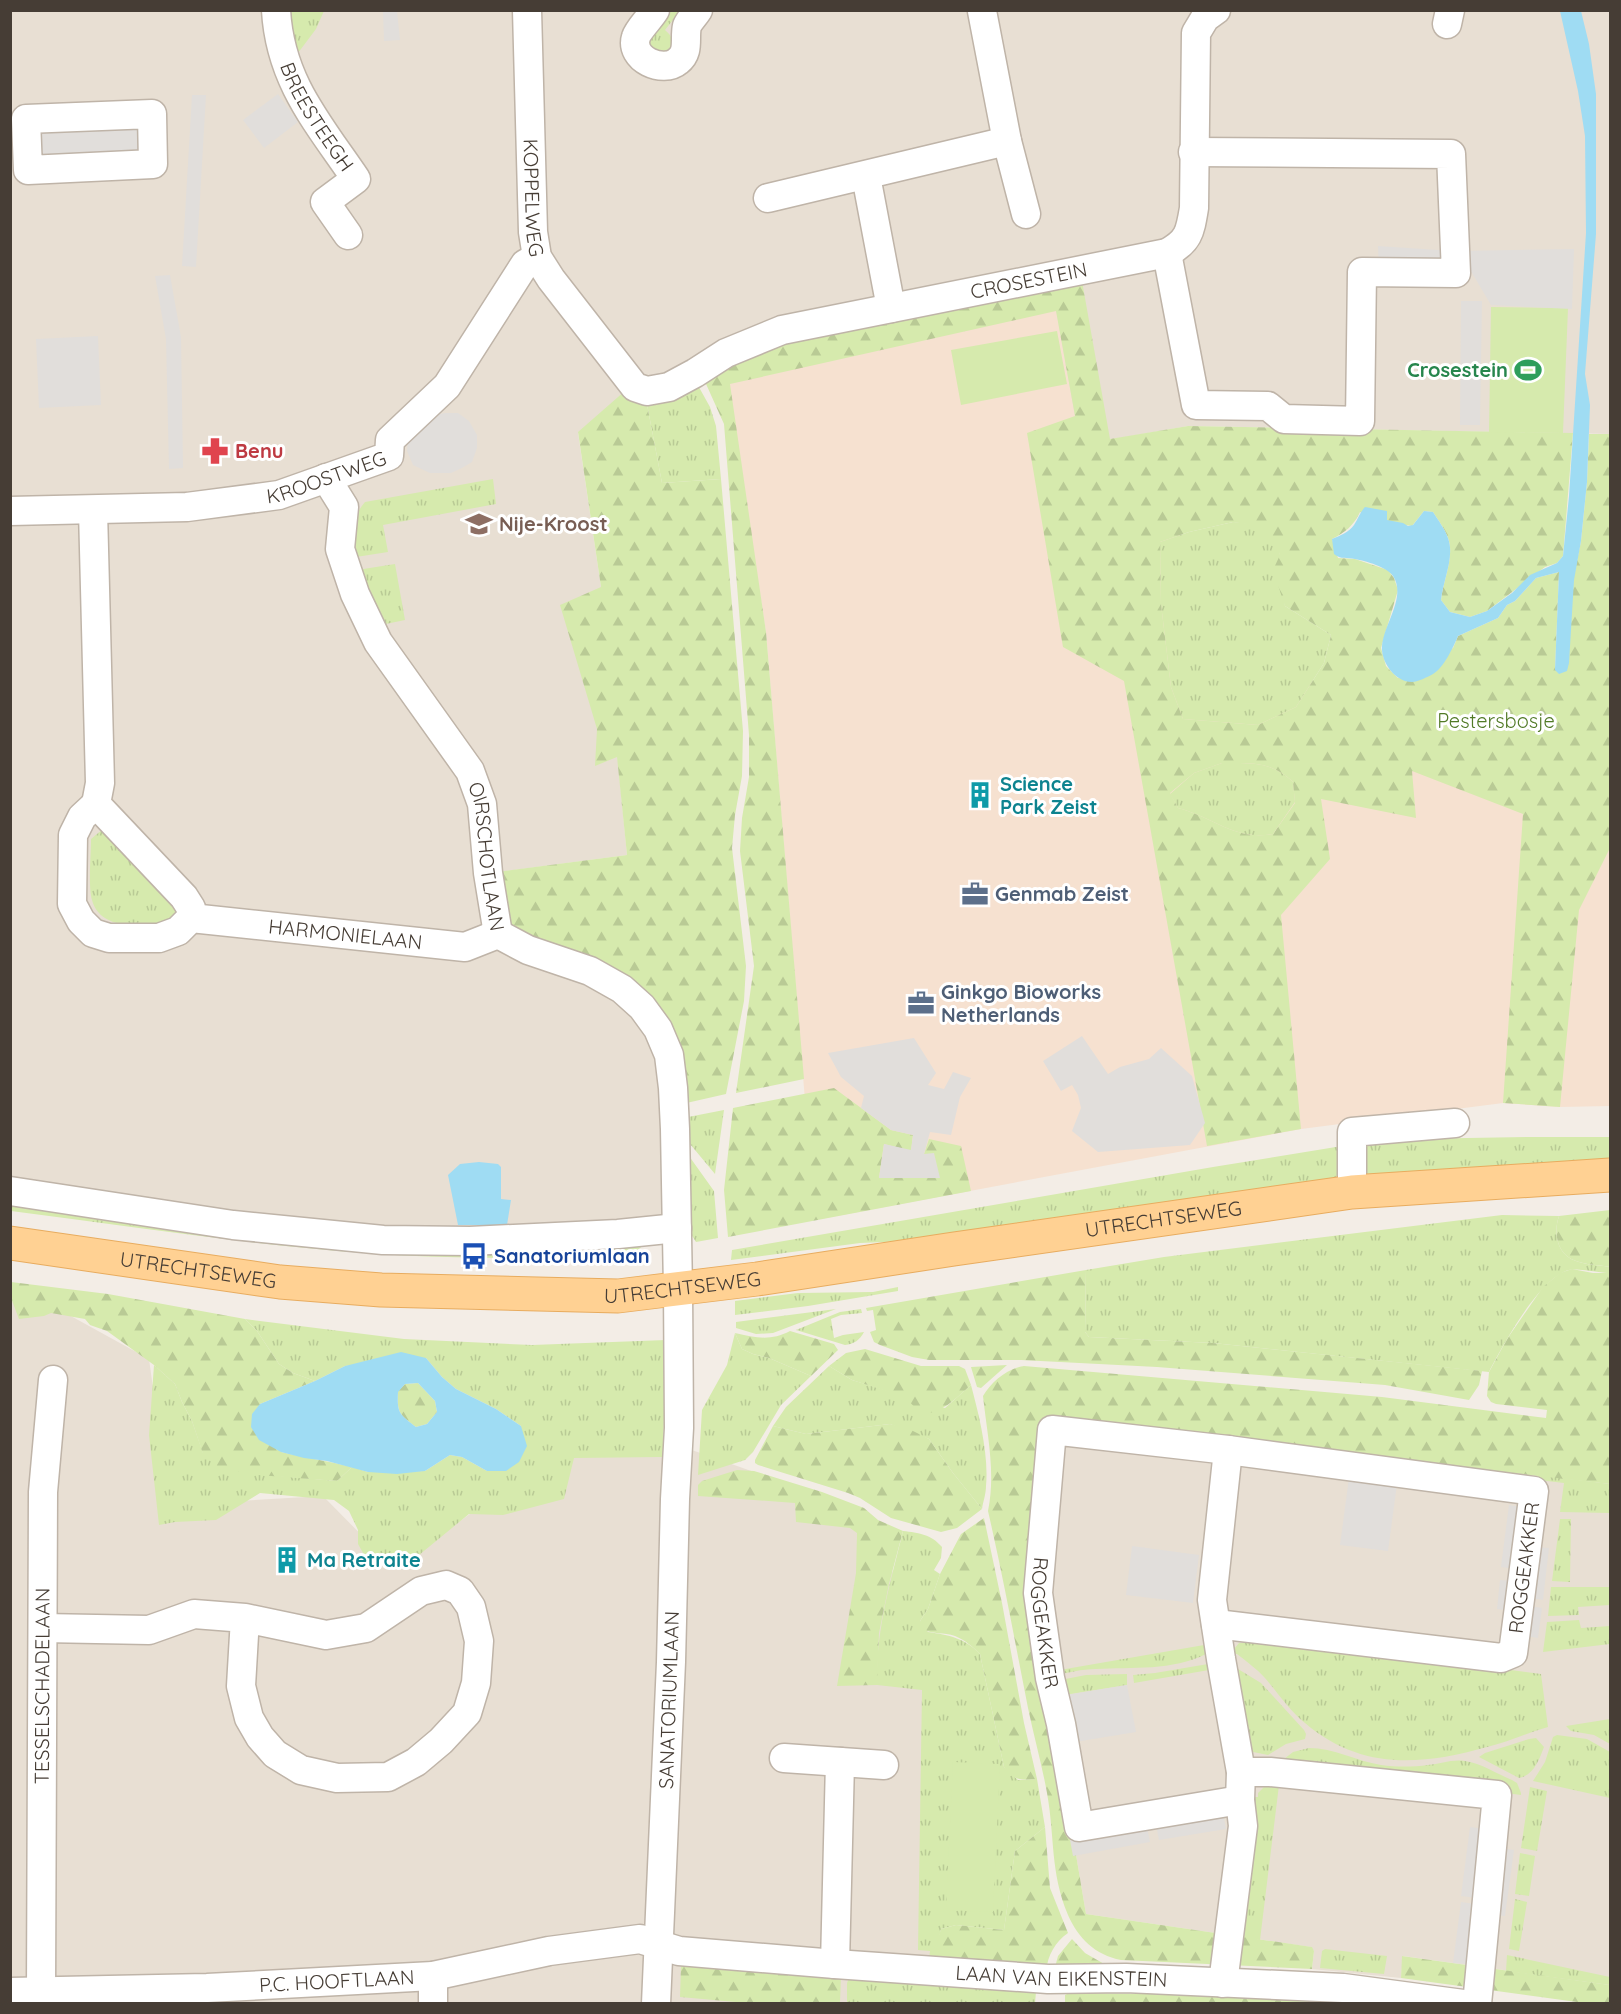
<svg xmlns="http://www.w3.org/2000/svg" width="1621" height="2014" font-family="Quicksand,sans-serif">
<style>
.residential{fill:#e8dfd3}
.commercial{fill:#f6e1d0}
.grass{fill:url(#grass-tufts)}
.forest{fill:url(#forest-firs);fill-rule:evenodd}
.pitch{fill:#d6eaad}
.parking{fill:#e1dedb}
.water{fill:#9fdcf3;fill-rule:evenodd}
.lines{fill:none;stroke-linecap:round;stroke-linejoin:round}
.minor-casing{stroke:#bfb4a8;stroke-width:31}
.major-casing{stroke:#e8ac5f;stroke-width:35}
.minor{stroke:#fff;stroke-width:28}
.major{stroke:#ffd193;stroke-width:33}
.labels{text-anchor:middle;stroke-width:6;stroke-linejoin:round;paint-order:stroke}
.street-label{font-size:20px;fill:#463d35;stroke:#fff}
.leisure-label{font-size:20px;font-weight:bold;fill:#27864d;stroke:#fff;text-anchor:end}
.health-label{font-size:20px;font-weight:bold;fill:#be3a42;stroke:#fff;text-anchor:start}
.education-label{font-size:20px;font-weight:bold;fill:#785e54;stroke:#fff;text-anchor:start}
.park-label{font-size:20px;fill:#517a26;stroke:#fff}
.culture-label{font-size:20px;font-weight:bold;fill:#0d838f;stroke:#fff;text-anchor:start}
.service-label{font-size:20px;font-weight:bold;fill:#4e5e75;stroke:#fff;text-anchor:start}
.transit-label{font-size:20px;font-weight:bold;fill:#164399;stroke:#fff;text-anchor:start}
</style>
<defs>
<pattern id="grass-tufts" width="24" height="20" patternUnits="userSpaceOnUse" patternTransform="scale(1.5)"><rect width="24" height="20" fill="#d6eaad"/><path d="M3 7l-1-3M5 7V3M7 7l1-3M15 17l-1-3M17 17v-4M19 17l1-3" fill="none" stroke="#b9ca95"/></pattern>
<pattern id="forest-firs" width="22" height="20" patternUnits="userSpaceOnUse" patternTransform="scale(1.5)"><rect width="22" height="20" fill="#d6eaad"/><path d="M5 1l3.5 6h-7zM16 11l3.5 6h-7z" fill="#b9ca95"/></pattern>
</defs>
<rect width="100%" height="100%" fill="#f3ede6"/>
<path class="residential" d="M10 11H1610V434L1188 426 1080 445 724 363 578 433 601 587 627 855 498 872 592 952 688 1079 694 1234 463 1251 11 1197Z
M10 1292 29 1293 149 1359 169 1505 323 1496 395 1569 565 1444 689 1449 867 1512 936 1674 933 2003H11Z
M1046 1421 1610 1484V1985L1403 1956 1401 1978 1312 1969 1314 1951 1311 1947 1086 1914 1032 1593Z"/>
<path class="commercial" d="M1054 298 1075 416 1377 756 1610 846V1106L1560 1107 1503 1103 1301 1129 815 1220 766 632 724 363Z"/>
<path class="grass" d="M287 11H324L316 29 298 53Z
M670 11H680L665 30C673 37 674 41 671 51L662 56 649 46 651 37Z
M695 380 710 407 716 426 721 479 662 483 646 399Z
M493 479 496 504 383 525 388 552 356 557C353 538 351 517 365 502Z
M1233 522C1241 523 1254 523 1262 526 1285 535 1283 585 1285 606L1331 635 1324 663 1296 707 1258 725 1183 719 1171 687 1161 604 1160 542 1189 532Z
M395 564 405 620 381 625 357 570Z
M1222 763C1251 763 1271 761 1293 782L1295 802 1273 834C1235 841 1213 817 1178 808L1170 794 1194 773Z
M103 829 181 916 176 922C150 925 101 934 92 900 88 887 91 854 91 839Z
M724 1110 715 1174 685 1138 683 1118Z
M1526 1137H1610V1163L1375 1179 1365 1174V1143L1408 1139Z
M1342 1146 1339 1172 1335 1179 954 1239 860 1243 731 1260 732 1250 1213 1167Z
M684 1149 714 1191 718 1238 696 1242 689 1231Z
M11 1199 282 1237 648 1242C644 1244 641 1248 637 1250 631 1254 593 1253 583 1254 392 1269 200 1235 11 1211Z
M1502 1215 1559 1216C1553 1233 1557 1255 1576 1261 1586 1265 1599 1265 1610 1267V1273C1599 1273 1577 1268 1569 1270 1539 1278 1503 1345 1489 1372L1213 1343 1089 1337 1085 1332 1086 1270 1164 1257Z
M898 1287V1291L808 1306 735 1315V1301L798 1293 873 1292Z
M836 1309 773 1333 756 1334 736 1328V1322Z
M861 1309 862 1313 841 1315 831 1319 834 1338 843 1335 864 1332C860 1340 854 1344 845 1345L796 1330 840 1312Z
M245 1319 404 1339 532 1345 666 1340 663 1457 574 1458 564 1499 503 1515 469 1514 413 1560 377 1566 367 1560 358 1544V1530L349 1511 334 1500 260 1493 216 1520 175 1522 159 1525 149 1435 154 1365 175 1384 182 1402 192 1421 203 1453 280 1476 337 1481 352 1467 368 1472 425 1471 450 1455 462 1457 487 1471 521 1426 496 1409 456 1389 442 1377 426 1358 345 1366 315 1381 293 1373 279 1364 257 1331Z
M735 1333 742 1349 753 1354 769 1358 811 1376 781 1405 753 1452 745 1460 698 1475 702 1410 727 1365Z
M829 1366 852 1380 945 1408 971 1385C979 1415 989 1455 986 1486 986 1494 983 1502 982 1509L953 1473 929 1439 890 1424 806 1434 773 1426 786 1407Z
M1538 1475 1610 1484V1513L1560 1512 1564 1483 1538 1480Z
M1560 1519H1571L1570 1582 1552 1581Z
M903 1531C919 1533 931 1534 942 1547L941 1558 934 1570 940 1574 928 1609 920 1621 928 1632C949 1635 965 1638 980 1654L1004 1767 1018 1780 1037 1779 1045 1827 1015 1851 1004 1930 956 1925 941 1929 934 1960 929 1959 930 1951 918 1950 922 1690 877 1685C876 1628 890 1585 903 1531Z
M1551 1587H1610V1605L1578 1607 1579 1615 1548 1616Z
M1579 1620 1581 1628 1610 1626V1644L1543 1652 1547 1622Z
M1256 1637 1541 1674 1548 1727C1527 1733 1508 1742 1487 1747 1420 1766 1360 1770 1305 1723 1289 1710 1278 1693 1265 1678 1257 1669 1247 1662 1237 1654H1234V1649L1239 1643H1255Z
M1204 1645 1206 1654C1172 1671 1133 1667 1096 1669 1082 1669 1068 1673 1055 1675L1054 1671Z
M1208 1664 1209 1670 1134 1683 1133 1675 1155 1673Z
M1238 1669 1261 1683 1304 1730 1306 1734 1305 1739 1286 1744 1268 1755 1253 1752 1246 1729H1248L1239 1688Z
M1127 1674V1685L1058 1696 1055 1681 1086 1675Z
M1610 1719V1744L1594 1735 1571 1731 1566 1726Z
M1557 1735 1587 1739 1610 1752V1798L1533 1781 1545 1762 1553 1737Z
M1536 1738 1544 1747C1539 1760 1534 1775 1519 1778L1479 1757 1485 1753 1529 1739Z
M1309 1748C1334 1748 1356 1761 1381 1765 1396 1767 1413 1767 1428 1765 1440 1764 1452 1759 1465 1761 1481 1763 1497 1774 1512 1780L1517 1783 1521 1793V1795L1284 1765V1759L1293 1752Z
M1279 1785 1260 1940 1240 1938 1252 1797H1258V1793L1265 1786Z
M1530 1787 1547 1791 1537 1851 1521 1848Z
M1520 1853 1535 1856 1529 1896 1515 1894Z
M1515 1899 1527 1902 1519 1951 1509 1949Z
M1325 1949 1387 1956 1384 1974 1320 1968 1322 1951Z
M1507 1955 1610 1977V1985L1506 1971Z
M850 1976 1036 1992 1035 2003 847 2004V1983Z"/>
<path class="forest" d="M1082 281 1110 439 1188 426 1573 433 1563 556 1557 563 1545 567 1487 611 1470 617 1450 612 1441 600C1443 581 1455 556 1448 538 1445 529 1438 520 1433 512L1424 511 1412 526 1393 523 1360 512C1353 526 1346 532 1332 539L1338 558 1355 559 1388 570 1394 578 1398 590 1381 648 1386 666 1398 678 1453 648 1458 636 1498 618 1507 605 1515 601 1536 578 1559 572 1555 670 1581 541 1587 482 1589 434H1610V848L1579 910 1560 1107 1503 1103 1523 814 1412 771 1416 818 1321 799 1330 859 1281 915 1301 1129 1207 1146 1124 681 1063 647 1027 433 1075 416 1056 311 730 384 766 632 804 1079 736 1093 754 966 740 851 742 818 749 777V735L724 424 702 375 781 342ZM1233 522C1265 527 1268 523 1280 555L1273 570 1285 606 1331 635 1324 663 1296 707 1258 725 1183 719 1171 687 1161 604 1160 542 1189 532ZM1222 763C1251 763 1271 761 1293 782L1295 803 1273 834C1235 841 1213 817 1178 808L1170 793 1194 773Z
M626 390 646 399 662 483 721 479 743 731 742 776 735 815 732 848 746 966 744 1001 726 1094 682 1104 661 1015 517 932 509 919 497 872 627 855 617 757 595 766 597 729 560 605 601 587 578 432Z
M834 1088 891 1130 913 1135 911 1151 884 1144 879 1178 924 1154 929 1139 961 1146 971 1191 728 1237 724 1190 733 1108Z
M1610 1210V1267C1600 1265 1586 1265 1576 1261 1557 1255 1553 1233 1559 1216Z
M1572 1269 1593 1273H1610V1484L1046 1421 1032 1593 1086 1914 1312 1947 1314 1951 1312 1969 1121 1960C1095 1955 1078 1938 1068 1915 1050 1872 1055 1837 1047 1793 1042 1765 1034 1737 1028 1708 1015 1642 1003 1576 988 1511 996 1472 987 1434 983 1396 991 1382 1008 1368 1024 1366L1382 1397 1546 1418 1547 1410 1496 1404 1491 1402 1487 1396 1489 1372 1507 1339 1543 1287 1560 1273Z
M1086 1270 1085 1332 1089 1337 1213 1343 1482 1371 1479 1385 1469 1400 1385 1385 1157 1367 1021 1360H929L912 1357 880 1345 874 1342 870 1332 876 1330 873 1310 867 1311 866 1308Z
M11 1282 108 1294 245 1319 257 1331 279 1364 293 1373 315 1381 260 1404 281 1452C305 1458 329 1461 352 1467L337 1481 258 1475 219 1468 203 1454 192 1421 182 1402 175 1384 154 1365 107 1331 90 1325 85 1319 51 1313 44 1316 19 1319 11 1298Z
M790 1331 834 1344 838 1350 811 1376 769 1358 753 1354 742 1349 735 1333C756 1338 771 1341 790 1331Z
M865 1349 921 1366H959L965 1369 971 1385C955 1399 943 1413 921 1414L905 1397 852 1380 829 1366 846 1353Z
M1007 1365 981 1388 977 1387 971 1367Z
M418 1383 435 1401 437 1412 427 1424 416 1427C399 1414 397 1413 398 1391L405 1384Z
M890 1424 909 1429 929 1439 953 1473 982 1509 957 1528 941 1532 891 1518 860 1498 848 1493 758 1465 755 1463V1460L773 1426 806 1434Z
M737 1470 754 1471 822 1492 864 1508 878 1520 903 1531 889 1584 879 1633 877 1685 837 1686 856 1573 857 1533 850 1528 796 1522 795 1503 698 1496V1485L702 1481Z
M984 1518 1002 1603 1024 1723 1037 1779C1022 1780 1013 1781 1004 1767L980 1654C973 1647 965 1640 955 1636 944 1632 932 1635 921 1628L920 1621 928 1609 940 1574 961 1534Z
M1045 1827 1050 1888 1068 1933C1055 1942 1048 1955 1046 1971L934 1962V1951L941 1929 956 1925 1004 1930 1015 1851Z
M1072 1939 1085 1953 1106 1965 1054 1971 1058 1956Z
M1402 1956 1610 1985V2003H1584L1401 1978Z
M685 1964 841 1976 840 2003 758 2004 680 1997 681 1966Z
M1069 1993 1232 1995 1370 2003 1065 2004V1995Z"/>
<path class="pitch" d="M1491 307 1568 308 1563 433 1489 432Z
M1057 331 1067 384 961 405 951 350Z
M953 1762 1000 1764 993 1912 946 1910Z"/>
<path class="parking" d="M383 11H397L400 40 384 41Z
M278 94 298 122 264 148 243 120Z
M192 95H206L196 267 182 266Z
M159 105 162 171 28 177 26 119Z
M1378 246 1453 251V274L1379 270Z
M1574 249 1572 309 1491 305 1459 251Z
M170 275 181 337 183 468 169 469 166 339 155 276Z
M1461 301H1482L1480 425H1460Z
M98 336 101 405 39 408 36 339Z
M445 413H458L469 421 477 435V448L472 462 462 468 451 473H430L413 465 407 451 408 441 431 416Z
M1082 1036 1108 1074 1120 1067 1149 1059 1161 1048 1192 1076 1205 1123 1190 1145 1098 1152 1072 1131 1081 1108 1078 1095 1072 1085 1061 1091 1043 1061Z
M914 1038 936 1073 928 1085 944 1089 953 1072 971 1078 960 1097 951 1135 930 1132 924 1154 934 1153 940 1178H879L884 1144 911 1150 913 1135 891 1130 861 1108 864 1096 841 1077 828 1053Z
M1349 1478 1397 1484 1388 1551 1340 1545Z
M1509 1505 1522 1507 1515 1569 1501 1567Z
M1132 1546 1199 1555 1193 1603 1126 1595Z
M1536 1547 1549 1548 1543 1600 1530 1598Z
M1500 1580 1514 1581 1510 1611 1497 1609Z
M1529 1606 1542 1608 1538 1638 1525 1636Z
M1127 1685 1136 1732 1069 1743 1060 1696Z
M1223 1813 1226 1829 1159 1840 1156 1825Z
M1147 1827 1150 1842 1073 1856 1070 1840Z
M1470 1827 1485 1829 1476 1898 1461 1896Z
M1501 1848 1514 1850 1505 1916 1493 1915Z
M1461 1902 1475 1904 1468 1964 1453 1963Z"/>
<path class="water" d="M1560 11H1581L1589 44 1596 94V234L1585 374 1590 405 1587 482 1581 541 1574 580 1569 663 1567 671 1559 674 1555 670 1559 572 1536 578 1515 601 1507 605 1498 618 1458 636C1454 646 1443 669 1433 674 1428 677 1417 682 1412 682 1395 682 1381 662 1382 647 1383 625 1407 597 1393 576 1387 567 1366 561 1355 559 1347 557 1341 560 1334 554L1332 539C1340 536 1349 532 1354 525 1358 519 1360 512 1365 507L1387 511V520L1403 523 1408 526 1413 525 1424 511 1433 512C1438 520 1445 529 1448 538 1455 557 1443 580 1441 600L1450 612 1470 617 1487 611 1512 593 1530 575 1557 563 1563 556 1569 496 1586 233 1585 136 1578 91Z
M479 1162 498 1164 501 1167V1199L511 1200 507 1225H458L448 1175 460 1164Z
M401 1352 426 1358 442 1377 456 1389 496 1409 521 1426 527 1446 519 1462 506 1471H487L462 1457 450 1455 425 1471 397 1474 368 1472 327 1461 304 1458 281 1452 259 1440 251 1427 252 1414 260 1404 315 1381 345 1366ZM418 1383 435 1401 437 1412 427 1424 416 1427C399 1414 397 1413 398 1392L405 1384Z"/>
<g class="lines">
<defs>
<g id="minor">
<path id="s1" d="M276 10C280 81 318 123 356 179L325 202 348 235"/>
<path id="s2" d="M527 10 533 232 537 257 551 279 635 387 647 391 669 387 695 373 726 353 782 330 1167 253C1189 241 1190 232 1194 208L1196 33 1205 18 1216 10"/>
<path d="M655 10C651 17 638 30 636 37 629 59 663 74 678 61 690 52 684 38 687 26 689 21 695 15 698 10"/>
<path d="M982 11 1007 141 1026 214"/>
<path d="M1447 24 1450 10"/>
<path d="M152 114 153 164 28 170 26 119Z"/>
<path d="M866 176 891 308"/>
<path d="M768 198 1007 141"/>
<path d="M1167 253 1196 405 1268 406 1284 419 1360 421 1362 272 1456 273 1451 154 1193 152"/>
<path id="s3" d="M326 478 344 507 340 549 355 594 378 642 470 771 482 804 488 873 498 934"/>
<path d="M93 510 100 783 96 804 184 897 191 908V918"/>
<path id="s4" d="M10 511 187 507 279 495 389 456 390 440 447 386 525 264 537 257"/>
<path id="s5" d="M96 804 82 817 73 835 72 904 81 921 93 933 109 938H159L178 931 191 918 465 947 498 934"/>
<path d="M498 934 528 950 590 971 622 989 642 1007 658 1029 669 1055 673 1088 675 1129 678 1289 679 1428 675 1499 671 1662 656 2004"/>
<path d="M10 1191 233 1225 383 1240 470 1241 618 1234 677 1228"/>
<path d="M1352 1192V1132L1455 1123"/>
<path id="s6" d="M1216 1624 1501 1658 1513 1653 1534 1491 1228 1450 1052 1430 1038 1593 1050 1678 1061 1724 1079 1827 1240 1800"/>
<path d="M43 1628 149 1630 194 1614 245 1618 326 1635 366 1628 421 1591 446 1585 460 1591 471 1607 479 1641 476 1683 467 1713 441 1741 416 1762 388 1777 337 1778 301 1770 275 1754 260 1737 249 1718 241 1686 245 1618"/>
<path d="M784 1758 884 1765"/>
<path d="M1241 1772H1270L1497 1795 1477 2004"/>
<path d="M835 1964 840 1762"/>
<path d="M1223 1983 1243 1826 1240 1800 1241 1772 1221 1659 1212 1600 1228 1450"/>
<path id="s7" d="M10 1992 207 1988 433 1976 549 1951 640 1939 679 1951 835 1964 1048 1979 1126 1978 1343 1988 1463 2004"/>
<path id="s8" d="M41 1992 43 1492 53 1380"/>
<path d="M433 2004V1976"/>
</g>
<g id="major">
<path id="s9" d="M10 1243 280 1282 381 1290 618 1296 757 1279 954 1249 1352 1192 1610 1175"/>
</g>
</defs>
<use href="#minor" class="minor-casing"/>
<use href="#major" class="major-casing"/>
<use href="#minor" class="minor"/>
<use href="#major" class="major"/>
</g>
<defs>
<symbol id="stadium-bare" viewBox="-9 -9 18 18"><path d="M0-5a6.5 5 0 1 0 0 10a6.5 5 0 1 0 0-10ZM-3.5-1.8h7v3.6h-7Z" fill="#2e9e5b" stroke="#fff" stroke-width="2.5" paint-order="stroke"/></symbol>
<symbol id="pharmacy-bare" viewBox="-9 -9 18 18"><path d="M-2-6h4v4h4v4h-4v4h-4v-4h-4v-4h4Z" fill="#e0444e" stroke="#fff" stroke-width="2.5" paint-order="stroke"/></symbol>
<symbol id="school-bare" viewBox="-9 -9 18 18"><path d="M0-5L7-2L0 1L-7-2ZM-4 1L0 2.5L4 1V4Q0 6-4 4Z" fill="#8d6e63" stroke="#fff" stroke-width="2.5" paint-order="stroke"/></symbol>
<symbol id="building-bare" viewBox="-9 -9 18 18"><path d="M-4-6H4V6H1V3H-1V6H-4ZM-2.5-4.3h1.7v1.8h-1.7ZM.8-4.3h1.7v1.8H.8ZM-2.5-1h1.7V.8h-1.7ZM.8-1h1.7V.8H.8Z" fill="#0f9aa8" stroke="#fff" stroke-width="2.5" paint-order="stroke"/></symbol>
<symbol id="office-bare" viewBox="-9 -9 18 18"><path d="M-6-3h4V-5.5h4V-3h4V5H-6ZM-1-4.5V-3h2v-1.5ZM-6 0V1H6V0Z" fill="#5c6f8a" stroke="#fff" stroke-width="2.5" paint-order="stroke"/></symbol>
<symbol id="bus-bare" viewBox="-9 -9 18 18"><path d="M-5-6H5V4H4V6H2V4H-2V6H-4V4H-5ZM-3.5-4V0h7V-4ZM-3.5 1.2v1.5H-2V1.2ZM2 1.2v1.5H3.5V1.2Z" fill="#1a4fb4" stroke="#fff" stroke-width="2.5" paint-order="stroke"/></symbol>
</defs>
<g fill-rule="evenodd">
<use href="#stadium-bare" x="1509" y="351" width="38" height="38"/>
<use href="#pharmacy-bare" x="196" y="432" width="38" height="38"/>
<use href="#school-bare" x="460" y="505" width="38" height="38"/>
<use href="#building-bare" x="961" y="776" width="38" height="38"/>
<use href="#office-bare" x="956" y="875" width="38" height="38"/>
<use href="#office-bare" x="902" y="984" width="38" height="38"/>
<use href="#bus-bare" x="455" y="1237" width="38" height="38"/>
<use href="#building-bare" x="268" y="1541" width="38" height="38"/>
</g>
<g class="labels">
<g class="street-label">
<text dy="7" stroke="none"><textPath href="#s1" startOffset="116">BREESTEEGH</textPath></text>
<text dy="7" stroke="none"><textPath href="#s2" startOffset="188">KOPPELWEG</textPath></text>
<text dy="7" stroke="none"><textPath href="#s2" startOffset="824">CROSESTEIN</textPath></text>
<text dy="7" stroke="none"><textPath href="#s4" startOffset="320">KROOSTWEG</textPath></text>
<text dy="7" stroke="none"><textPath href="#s3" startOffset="423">OIRSCHOTLAAN</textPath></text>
<text dy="7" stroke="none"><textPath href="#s5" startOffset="405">HARMONIELAAN</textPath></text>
<text dy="7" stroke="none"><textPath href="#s9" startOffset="1162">UTRECHTSEWEG</textPath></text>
<text dy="7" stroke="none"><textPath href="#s9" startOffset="190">UTRECHTSEWEG</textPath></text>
<text dy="7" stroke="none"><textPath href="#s9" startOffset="676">UTRECHTSEWEG</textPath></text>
<text dy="7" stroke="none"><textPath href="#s6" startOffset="386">ROGGEAKKER</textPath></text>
<text dy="7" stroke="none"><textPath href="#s6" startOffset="1143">ROGGEAKKER</textPath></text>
<text dy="7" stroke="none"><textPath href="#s8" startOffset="306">TESSELSCHADELAAN</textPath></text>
<text transform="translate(669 1700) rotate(-88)" y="7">SANATORIUMLAAN</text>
<text dy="7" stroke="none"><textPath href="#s7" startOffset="1058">LAAN VAN EIKENSTEIN</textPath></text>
<text dy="7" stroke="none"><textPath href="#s7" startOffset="327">P.C. HOOFTLAAN</textPath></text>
</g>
<g class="leisure-label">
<text x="1508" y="377">Crosestein</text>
</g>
<g class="health-label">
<text x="235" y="458">Benu</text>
</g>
<g class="education-label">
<text x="499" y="531">Nije-Kroost</text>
</g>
<g class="park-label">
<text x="1496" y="728">Pestersbosje</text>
</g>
<g class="culture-label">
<text x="1000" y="791">Science<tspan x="1000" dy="23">Park Zeist</tspan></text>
<text x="307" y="1567">Ma Retraite</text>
</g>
<g class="service-label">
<text x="995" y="901">Genmab Zeist</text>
<text x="941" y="999">Ginkgo Bioworks<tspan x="941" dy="23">Netherlands</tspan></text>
</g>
<g class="transit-label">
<text x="494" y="1263">Sanatoriumlaan</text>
</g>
</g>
<rect width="1621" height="2014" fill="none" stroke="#463d35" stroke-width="24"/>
</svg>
